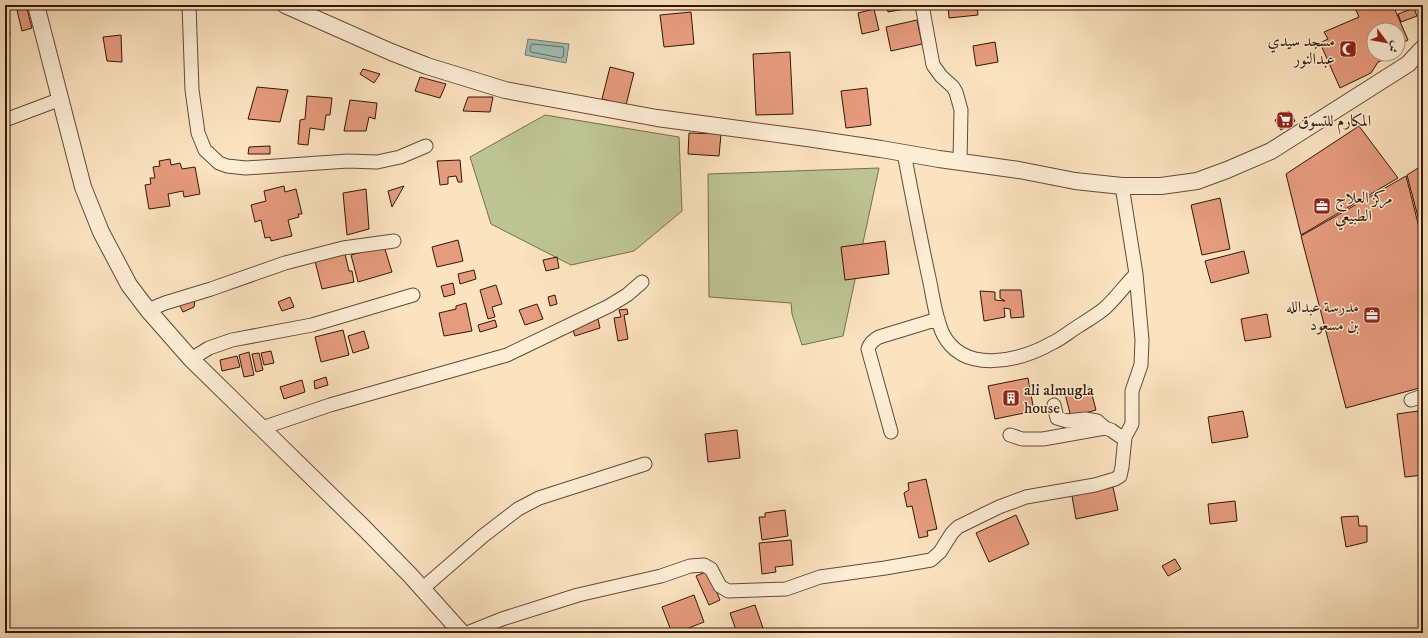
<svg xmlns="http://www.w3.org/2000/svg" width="1428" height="638" font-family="'IM FELL DW Pica',Amiri,serif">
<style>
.green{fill:#bdc493;stroke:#786e4c}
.water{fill:#9fbeb4;stroke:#737b6e}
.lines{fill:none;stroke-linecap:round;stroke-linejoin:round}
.shore{stroke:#686a5c;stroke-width:1}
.building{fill:#e69b7d;stroke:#321705}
.minor-casing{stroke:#644a34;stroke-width:15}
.tertiary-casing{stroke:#644a34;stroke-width:18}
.minor{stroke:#fcedd5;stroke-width:13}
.tertiary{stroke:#fcedd5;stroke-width:16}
.labels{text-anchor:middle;stroke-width:3;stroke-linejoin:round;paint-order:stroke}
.poi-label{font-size:16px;fill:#321705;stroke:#fcedd5;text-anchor:start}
</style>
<rect width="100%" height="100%" fill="#fbe3bf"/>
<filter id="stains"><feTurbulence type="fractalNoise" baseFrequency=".005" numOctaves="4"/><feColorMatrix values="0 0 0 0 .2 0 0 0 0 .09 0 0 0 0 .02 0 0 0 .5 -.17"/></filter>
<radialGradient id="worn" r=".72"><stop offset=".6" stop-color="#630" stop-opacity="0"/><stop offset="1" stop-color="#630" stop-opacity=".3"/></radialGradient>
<path class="green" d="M545 115 679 137 682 211 634 251 571 265 491 224 470 157Z
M879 168 843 336 802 345 792 314 791 303 709 297 708 174Z"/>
<path class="water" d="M528 39 569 44 566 63 525 55Z"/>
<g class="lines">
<path class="shore" d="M533 44 563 47 564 49 563 57 561 58 531 52 530 50 531 45Z"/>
</g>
<path class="building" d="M5 5H26L32 28 22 31 16 6 5 9Z
M75 5H101V7L76 8Z
M887 5H916V7L888 12Z
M948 5H977L978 15 949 18Z
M1368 5H1393L1408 40 1398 45V30H1374V54H1386L1388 58 1378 62 1371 73 1340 88 1320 43 1328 39 1324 32 1359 17 1356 10Z
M1414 8 1417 16 1401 22 1398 14Z
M874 9 879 30 862 34 858 13Z
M691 12 694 44 664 47 660 15Z
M5 13H8L10 35H5Z
M917 20 922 44 891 51 886 27Z
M121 35 122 62 107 61 103 37Z
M995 42 998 62 976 66 973 46Z
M790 52 793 114 756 115 753 54Z
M610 67 634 73 626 105 602 99Z
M363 69 380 74 374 83 360 74Z
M420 77 446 84 440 98 415 91Z
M257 87 288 90 280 122 248 119Z
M867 88 871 125 846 128 841 91Z
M307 96 332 98 330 115H326L324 130 310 128 308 145 298 144 300 120 305 119Z
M468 97H493L490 112 463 111Z
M350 100 377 103 375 119 369 117 366 131H344Z
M1289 111 1295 121 1281 130 1275 120Z
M1359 126 1398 178 1301 235 1286 174Z
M689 133 721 134 719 156 688 154Z
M270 146V154H248L249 147Z
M170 159 171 165 180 163 182 169 195 167 200 194 184 197 183 191 168 194 170 206 149 209 145 185 151 184 150 178H155L153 167 160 166 159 161Z
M460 160 462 182H458L456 176 448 177V184L440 185 437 161Z
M1423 165V236L1407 175Z
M1406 176 1423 243V387L1346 408 1301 236Z
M284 186 285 192 296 189 302 214H298L299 217 288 220 292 236 271 241 270 237 265 238 261 220 255 222 251 205 266 201 264 191Z
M404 186 392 207 388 191Z
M366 189 369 229 347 235 343 193Z
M1220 198 1230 249 1202 255 1191 205Z
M458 240 463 261 437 267 432 247Z
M885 241 889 274 845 280 841 247Z
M384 246 392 272 358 282 351 255Z
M1244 251 1249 273 1211 283 1205 261Z
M345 254 349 271H352L354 282 322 289 315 261Z
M557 257 559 268 546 271 543 260Z
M474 270 476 279 460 284 458 274Z
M453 283 455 294 444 297 441 286Z
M496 285 502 304 492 307 495 317 488 319 480 290Z
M1000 290H1021L1024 317 1011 318 1010 309 1004 308 1005 317 984 321 980 291 995 292V300L1005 301 1000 298Z
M555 295 557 304 550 306 548 297Z
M290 297 294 307 282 311 278 302Z
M195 300 194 307 183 312 179 304Z
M466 303 472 331 444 336 439 313 456 309V306Z
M537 304 543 319 525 325 519 310Z
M627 309 628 314 624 315 628 339 618 341 614 318 621 317 619 310Z
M1267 314 1271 337 1245 341 1241 319Z
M598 319 600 328 575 336 572 327Z
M495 320 497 327 480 332 478 325Z
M343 330 349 355 321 362 315 337Z
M364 331 369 348 353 353 348 336Z
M271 351 274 363 264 365 261 353Z
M249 352 254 375 244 377 239 355Z
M259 353 263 370 256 372 252 354Z
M237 356 240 367 222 371 220 360Z
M326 377 328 385 315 389 314 381Z
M1028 378 1034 411 995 419 988 386Z
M302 380 305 392 284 399 280 387Z
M1090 387 1096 410 1071 417 1065 394Z
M1243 411 1248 437 1212 443 1208 417Z
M1418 411 1423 445V475L1405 477 1397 414Z
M737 430 740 458 708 462 705 434Z
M926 479 937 529 927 531 928 536 919 538 912 506 907 507 904 493 909 490 908 483Z
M1113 487 1118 510 1076 519 1072 496Z
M1235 501 1237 521 1210 524 1208 504Z
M785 510 788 536 762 540 759 517H765V513Z
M1016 515 1029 544 989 562 976 533Z
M1358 516 1359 526H1367V542L1346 547 1341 517Z
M791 540 793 565 775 567 776 572 762 574 759 543Z
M1175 559 1181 569 1168 576 1162 566Z
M708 571 720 600 709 605 696 576Z
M694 595 704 622 676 633H672L662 607Z
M755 605 763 628 750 633H737L730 613Z"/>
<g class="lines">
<defs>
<path id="minor" d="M189 5 192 90 198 133 205 150 219 163 227 166 246 168 348 161 377 162 400 157 426 146
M922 5 933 65 941 76 953 87 956 92 961 110 960 162
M5 120 61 99
M904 153C912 195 920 237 929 278 933 296 935 317 943 334 964 375 1020 361 1052 343 1061 339 1069 332 1077 327 1086 321 1097 315 1105 308 1116 298 1125 285 1136 274
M148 310 165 303 211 289 285 263 343 248 394 241
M191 359 209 348 232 340 312 325 413 295
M1411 400 1423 396
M1054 405 1057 418 1067 421 1085 419 1097 421 1105 428
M262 428 330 405 507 355 609 306 627 295 642 282
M891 432 868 349C870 343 873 340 879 337L938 319
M1010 435 1022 439H1043L1105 428 1111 430 1121 437H1125L1132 424V391L1141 365 1142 340 1136 274 1122 186
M422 589 483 536 518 509 539 498 645 464
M467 633 502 619 578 595 661 576 690 566 704 565 711 569 720 586 728 591 786 589 820 577 885 568 931 560 940 552 952 533 958 527 999 507 1026 497 1095 485 1115 479 1120 476 1122 467 1125 437"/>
<path id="tertiary" d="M36 5 83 187 101 232 129 285 148 310 191 359 364 528 410 575 462 633
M285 5 391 52 427 66 505 90 657 118 807 138 881 149 939 159 1019 170 1075 181 1122 186H1161L1197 181 1227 170 1271 151 1408 64 1423 48"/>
</defs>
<use href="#minor" class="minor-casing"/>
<use href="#tertiary" class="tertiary-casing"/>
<use href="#minor" class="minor"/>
<use href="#tertiary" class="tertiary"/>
</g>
<defs>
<symbol id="mosque-square" viewBox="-11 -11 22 22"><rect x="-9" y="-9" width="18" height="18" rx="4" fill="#8f2418" stroke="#fcedd5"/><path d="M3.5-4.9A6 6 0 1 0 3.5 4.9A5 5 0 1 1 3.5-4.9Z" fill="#fff"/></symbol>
<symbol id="supermarket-square" viewBox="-11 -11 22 22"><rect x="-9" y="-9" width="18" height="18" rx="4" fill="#8f2418" stroke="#fcedd5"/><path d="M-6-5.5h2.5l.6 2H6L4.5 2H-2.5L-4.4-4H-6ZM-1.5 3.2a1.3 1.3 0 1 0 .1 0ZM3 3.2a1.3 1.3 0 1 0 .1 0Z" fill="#fff"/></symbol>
<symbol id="office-square" viewBox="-11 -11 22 22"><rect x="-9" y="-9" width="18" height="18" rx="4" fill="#8f2418" stroke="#fcedd5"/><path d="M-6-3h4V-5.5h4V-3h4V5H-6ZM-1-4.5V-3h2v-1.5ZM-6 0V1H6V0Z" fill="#fff"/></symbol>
<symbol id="building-square" viewBox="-11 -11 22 22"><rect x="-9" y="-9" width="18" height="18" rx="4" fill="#8f2418" stroke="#fcedd5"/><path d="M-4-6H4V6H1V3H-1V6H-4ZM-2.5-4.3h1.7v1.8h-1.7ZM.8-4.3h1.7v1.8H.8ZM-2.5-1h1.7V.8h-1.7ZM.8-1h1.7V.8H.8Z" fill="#fff"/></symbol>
</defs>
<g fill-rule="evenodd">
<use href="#mosque-square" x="1338" y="39" width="20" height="20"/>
<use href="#supermarket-square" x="1275" y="110" width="20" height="20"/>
<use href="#office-square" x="1312" y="196" width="20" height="20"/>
<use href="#office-square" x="1362" y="305" width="20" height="20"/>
<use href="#building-square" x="1001" y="388" width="20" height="20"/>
</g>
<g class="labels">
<g class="poi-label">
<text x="1335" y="46" text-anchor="end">مسجد سيدي<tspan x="1335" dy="18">عبدالنور</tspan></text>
<text x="1298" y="126">المكارم للتسوق</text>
<text x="1335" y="203">مركز العلاج<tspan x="1335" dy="18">الطبيعي</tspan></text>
<text x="1359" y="312" text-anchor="end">مدرسة عبدالله<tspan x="1359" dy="18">بن مسعود</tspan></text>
<text x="1024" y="395">ali almugla<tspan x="1024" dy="18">house</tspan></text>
</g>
</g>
<rect width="1428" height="638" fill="none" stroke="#fbe3bf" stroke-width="20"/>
<rect x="6" y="6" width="1416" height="626" fill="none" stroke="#321705" stroke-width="2"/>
<rect x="10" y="10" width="1408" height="618" fill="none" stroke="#321705"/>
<g transform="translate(1386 42) rotate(122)"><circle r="19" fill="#fcedd5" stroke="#ab9782"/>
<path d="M0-3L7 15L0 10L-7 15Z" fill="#8f2418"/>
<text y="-6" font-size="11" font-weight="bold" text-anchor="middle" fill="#321705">ش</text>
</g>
<rect width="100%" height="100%" filter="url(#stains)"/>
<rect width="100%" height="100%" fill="url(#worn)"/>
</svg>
